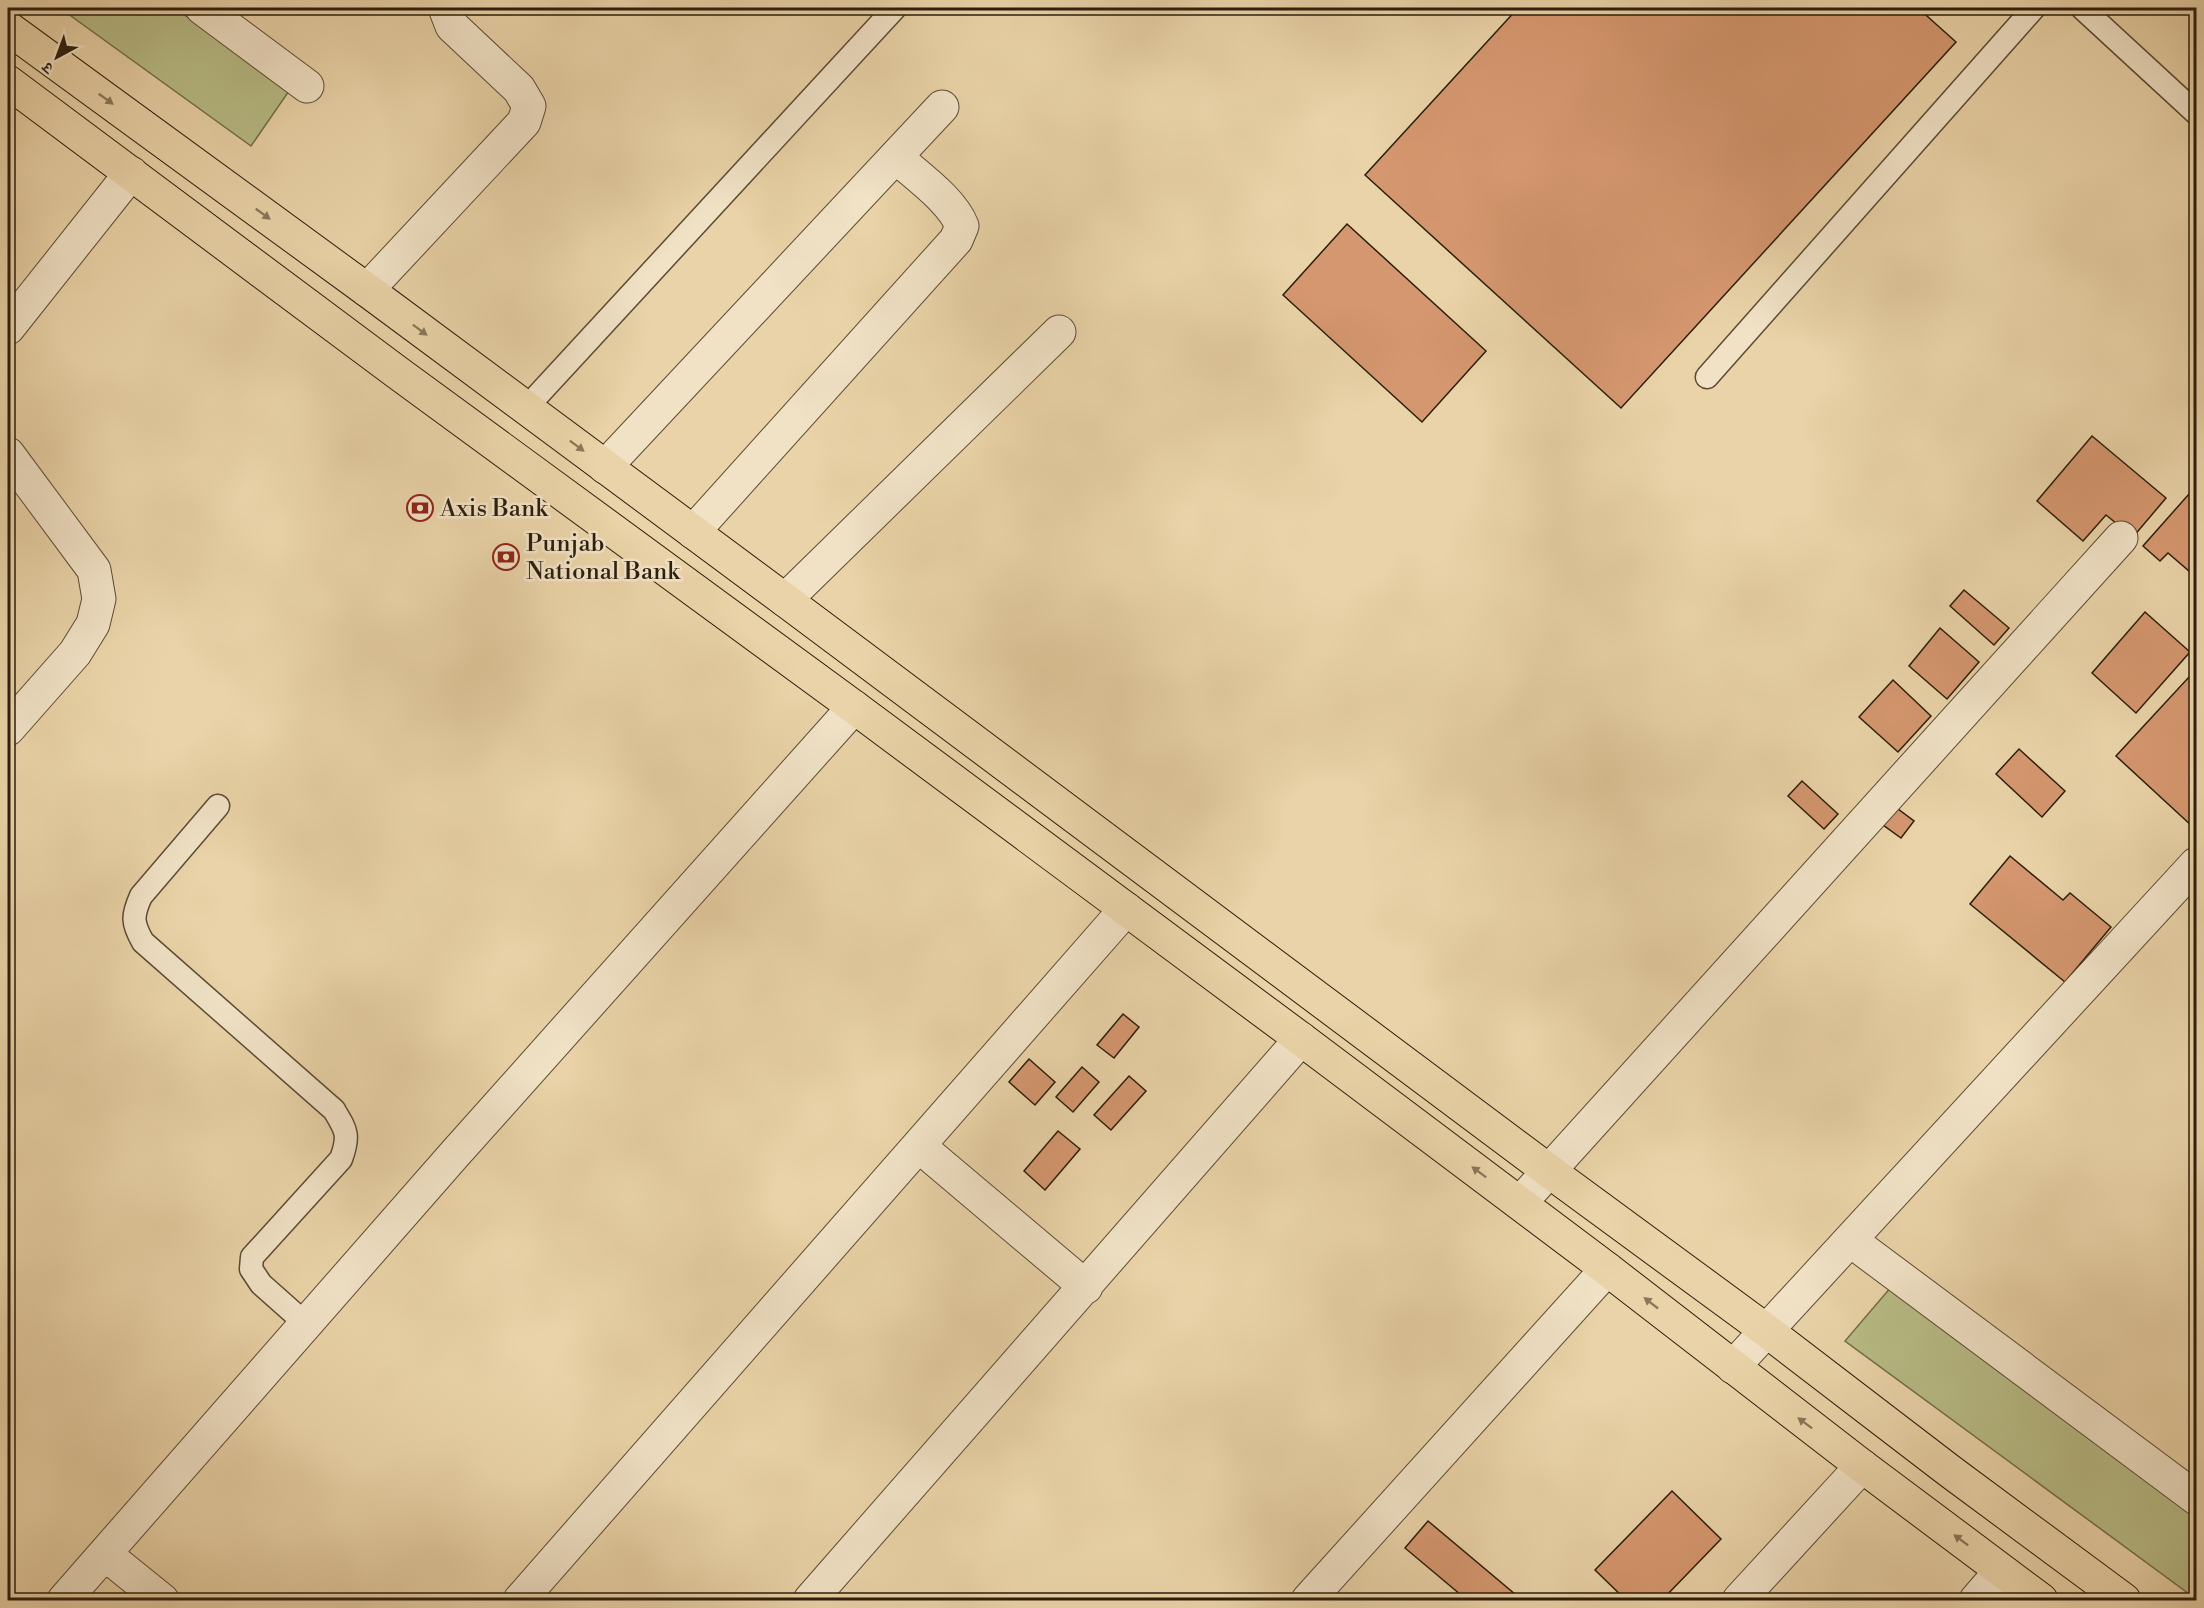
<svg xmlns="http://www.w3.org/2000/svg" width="2204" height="1608" font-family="'Libre Bodoni','Noto Serif Devanagari',serif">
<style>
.green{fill:#b8bc86;stroke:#726d4a;stroke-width:1.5}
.building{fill:#d5976f;stroke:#2b1e0d;stroke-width:1.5}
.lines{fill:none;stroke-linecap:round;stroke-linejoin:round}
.service-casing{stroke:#5b4b34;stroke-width:25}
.minor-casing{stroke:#5b4b34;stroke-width:35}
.primary-casing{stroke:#2b1e0d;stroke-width:35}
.service{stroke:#f1e2c6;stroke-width:22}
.minor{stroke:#f1e2c6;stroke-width:33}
.primary{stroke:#ead3a8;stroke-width:33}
.oneway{fill:#8a785a}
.labels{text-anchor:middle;stroke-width:5;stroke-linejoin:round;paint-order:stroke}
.poi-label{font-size:24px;fill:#2b1e0d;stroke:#f1e2c6;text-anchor:start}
</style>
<rect width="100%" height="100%" fill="#ead3a8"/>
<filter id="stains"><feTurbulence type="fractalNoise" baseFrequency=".00333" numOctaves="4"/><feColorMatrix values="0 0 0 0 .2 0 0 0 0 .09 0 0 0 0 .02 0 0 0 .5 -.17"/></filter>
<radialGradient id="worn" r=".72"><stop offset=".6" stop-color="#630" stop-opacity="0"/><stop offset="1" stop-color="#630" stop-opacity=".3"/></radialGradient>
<path class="green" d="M60 8H175L289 91 251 146Z
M1909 1266 2196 1480V1599L1845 1341Z"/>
<path class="building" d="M1518 8H1918L1956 42 1621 408 1365 175Z
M1347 224 1486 351 1422 422 1283 295Z
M2092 436 2166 498 2133 537 2106 515 2083 541 2037 501Z
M2189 494 2196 501V577L2168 553 2160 561 2143 546Z
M1964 590 2009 628 1994 645 1950 606Z
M2145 612 2190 652 2136 713 2092 673Z
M1940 628 1979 662 1947 699 1909 666Z
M2189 677 2196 684V824L2193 827 2116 756Z
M1893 680 1931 716 1898 752 1859 717Z
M2019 749 2065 791 2042 817 1996 774Z
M1802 781 1838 814 1824 829 1788 796Z
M1886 800 1914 821 1901 838 1872 817Z
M2010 856 2063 900 2070 893 2111 927 2065 982 1970 904Z
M1123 1014 1139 1027 1114 1058 1097 1045Z
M1029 1059 1055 1082 1035 1105 1009 1082Z
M1082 1067 1099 1082 1073 1112 1056 1097Z
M1129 1076 1146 1091 1111 1130 1094 1115Z
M1058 1131 1080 1149 1045 1190 1024 1171Z
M1672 1491 1721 1539 1662 1600H1626L1595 1570Z
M1428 1521 1522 1600H1467L1405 1548Z"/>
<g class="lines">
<defs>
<path id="service" d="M2082 8 2196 113
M1707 377 2034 8
M526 408 895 8
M218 806 141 896C132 916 132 923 143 942L334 1110C346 1130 350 1135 341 1159L252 1257 251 1269 261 1284 306 1324"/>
<path id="minor" d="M202 8 307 86
M367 290 524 122 529 106 519 89 452 26 445 8
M8 328 131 173
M8 454 94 570 99 599 93 624 75 653 8 729
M605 467 942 107
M693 532 956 240 962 226C952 200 917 176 896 157
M785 600 1059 332
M919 1146 1086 1287
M1520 1203 2121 538
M1850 1240 2196 1498
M1733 1367 2196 864
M105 1554 162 1600
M64 1600 453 1156 854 707
M520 1600 1126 909
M810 1600 1301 1039
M1308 1600 1607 1269
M1739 1600 1862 1466
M1976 1600 2001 1571"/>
<path id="primary" d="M8 28 367 290 785 600 1549 1171 1767 1331 1951 1472 2124 1600
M8 82 398 373 854 707 1301 1039 1607 1269 1862 1466 2041 1600"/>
</defs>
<use href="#service" class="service-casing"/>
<use href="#minor" class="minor-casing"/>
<use href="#primary" class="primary-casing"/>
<use href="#service" class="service"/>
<use href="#minor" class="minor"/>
<use href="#primary" class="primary"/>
</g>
<defs><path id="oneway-solid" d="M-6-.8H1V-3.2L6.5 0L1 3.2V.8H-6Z" transform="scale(1.5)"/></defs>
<g class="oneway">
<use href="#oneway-solid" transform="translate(106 99) rotate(36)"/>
<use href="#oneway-solid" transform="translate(263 214) rotate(36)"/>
<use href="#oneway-solid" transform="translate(420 330) rotate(37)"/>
<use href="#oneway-solid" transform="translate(577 446) rotate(37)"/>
<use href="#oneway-solid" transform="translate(1479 1172) rotate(-143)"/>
<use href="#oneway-solid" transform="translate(1651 1303) rotate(-142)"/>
<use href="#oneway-solid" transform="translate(1805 1423) rotate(-143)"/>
<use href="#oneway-solid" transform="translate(1961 1540) rotate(-143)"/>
</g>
<defs>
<symbol id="bank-ring" viewBox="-11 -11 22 22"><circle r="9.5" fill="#f1e2c6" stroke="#8f2418" stroke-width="1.5"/><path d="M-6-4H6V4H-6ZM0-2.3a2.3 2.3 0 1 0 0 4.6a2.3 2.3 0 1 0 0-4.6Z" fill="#8f2418"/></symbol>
</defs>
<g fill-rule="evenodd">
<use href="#bank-ring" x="405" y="493" width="30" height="30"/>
<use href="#bank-ring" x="491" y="542" width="30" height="30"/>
</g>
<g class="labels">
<g class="poi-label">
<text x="440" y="516">Axis Bank</text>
<text x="526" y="551">Punjab<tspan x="526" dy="28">National Bank</tspan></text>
</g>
</g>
<rect width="2204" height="1608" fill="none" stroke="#ead3a8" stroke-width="30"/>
<rect x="9" y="9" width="2186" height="1590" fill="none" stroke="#2b1e0d" stroke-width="3"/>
<rect x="15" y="15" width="2174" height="1578" fill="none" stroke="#2b1e0d" stroke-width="1.5"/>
<g transform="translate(57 57) rotate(221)" stroke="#f1e2c6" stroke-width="4.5" paint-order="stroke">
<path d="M0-4.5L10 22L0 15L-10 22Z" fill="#2b1e0d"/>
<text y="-9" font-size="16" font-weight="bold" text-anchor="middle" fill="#2b1e0d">उ</text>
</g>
<rect width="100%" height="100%" filter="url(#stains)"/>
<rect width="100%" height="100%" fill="url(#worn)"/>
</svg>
